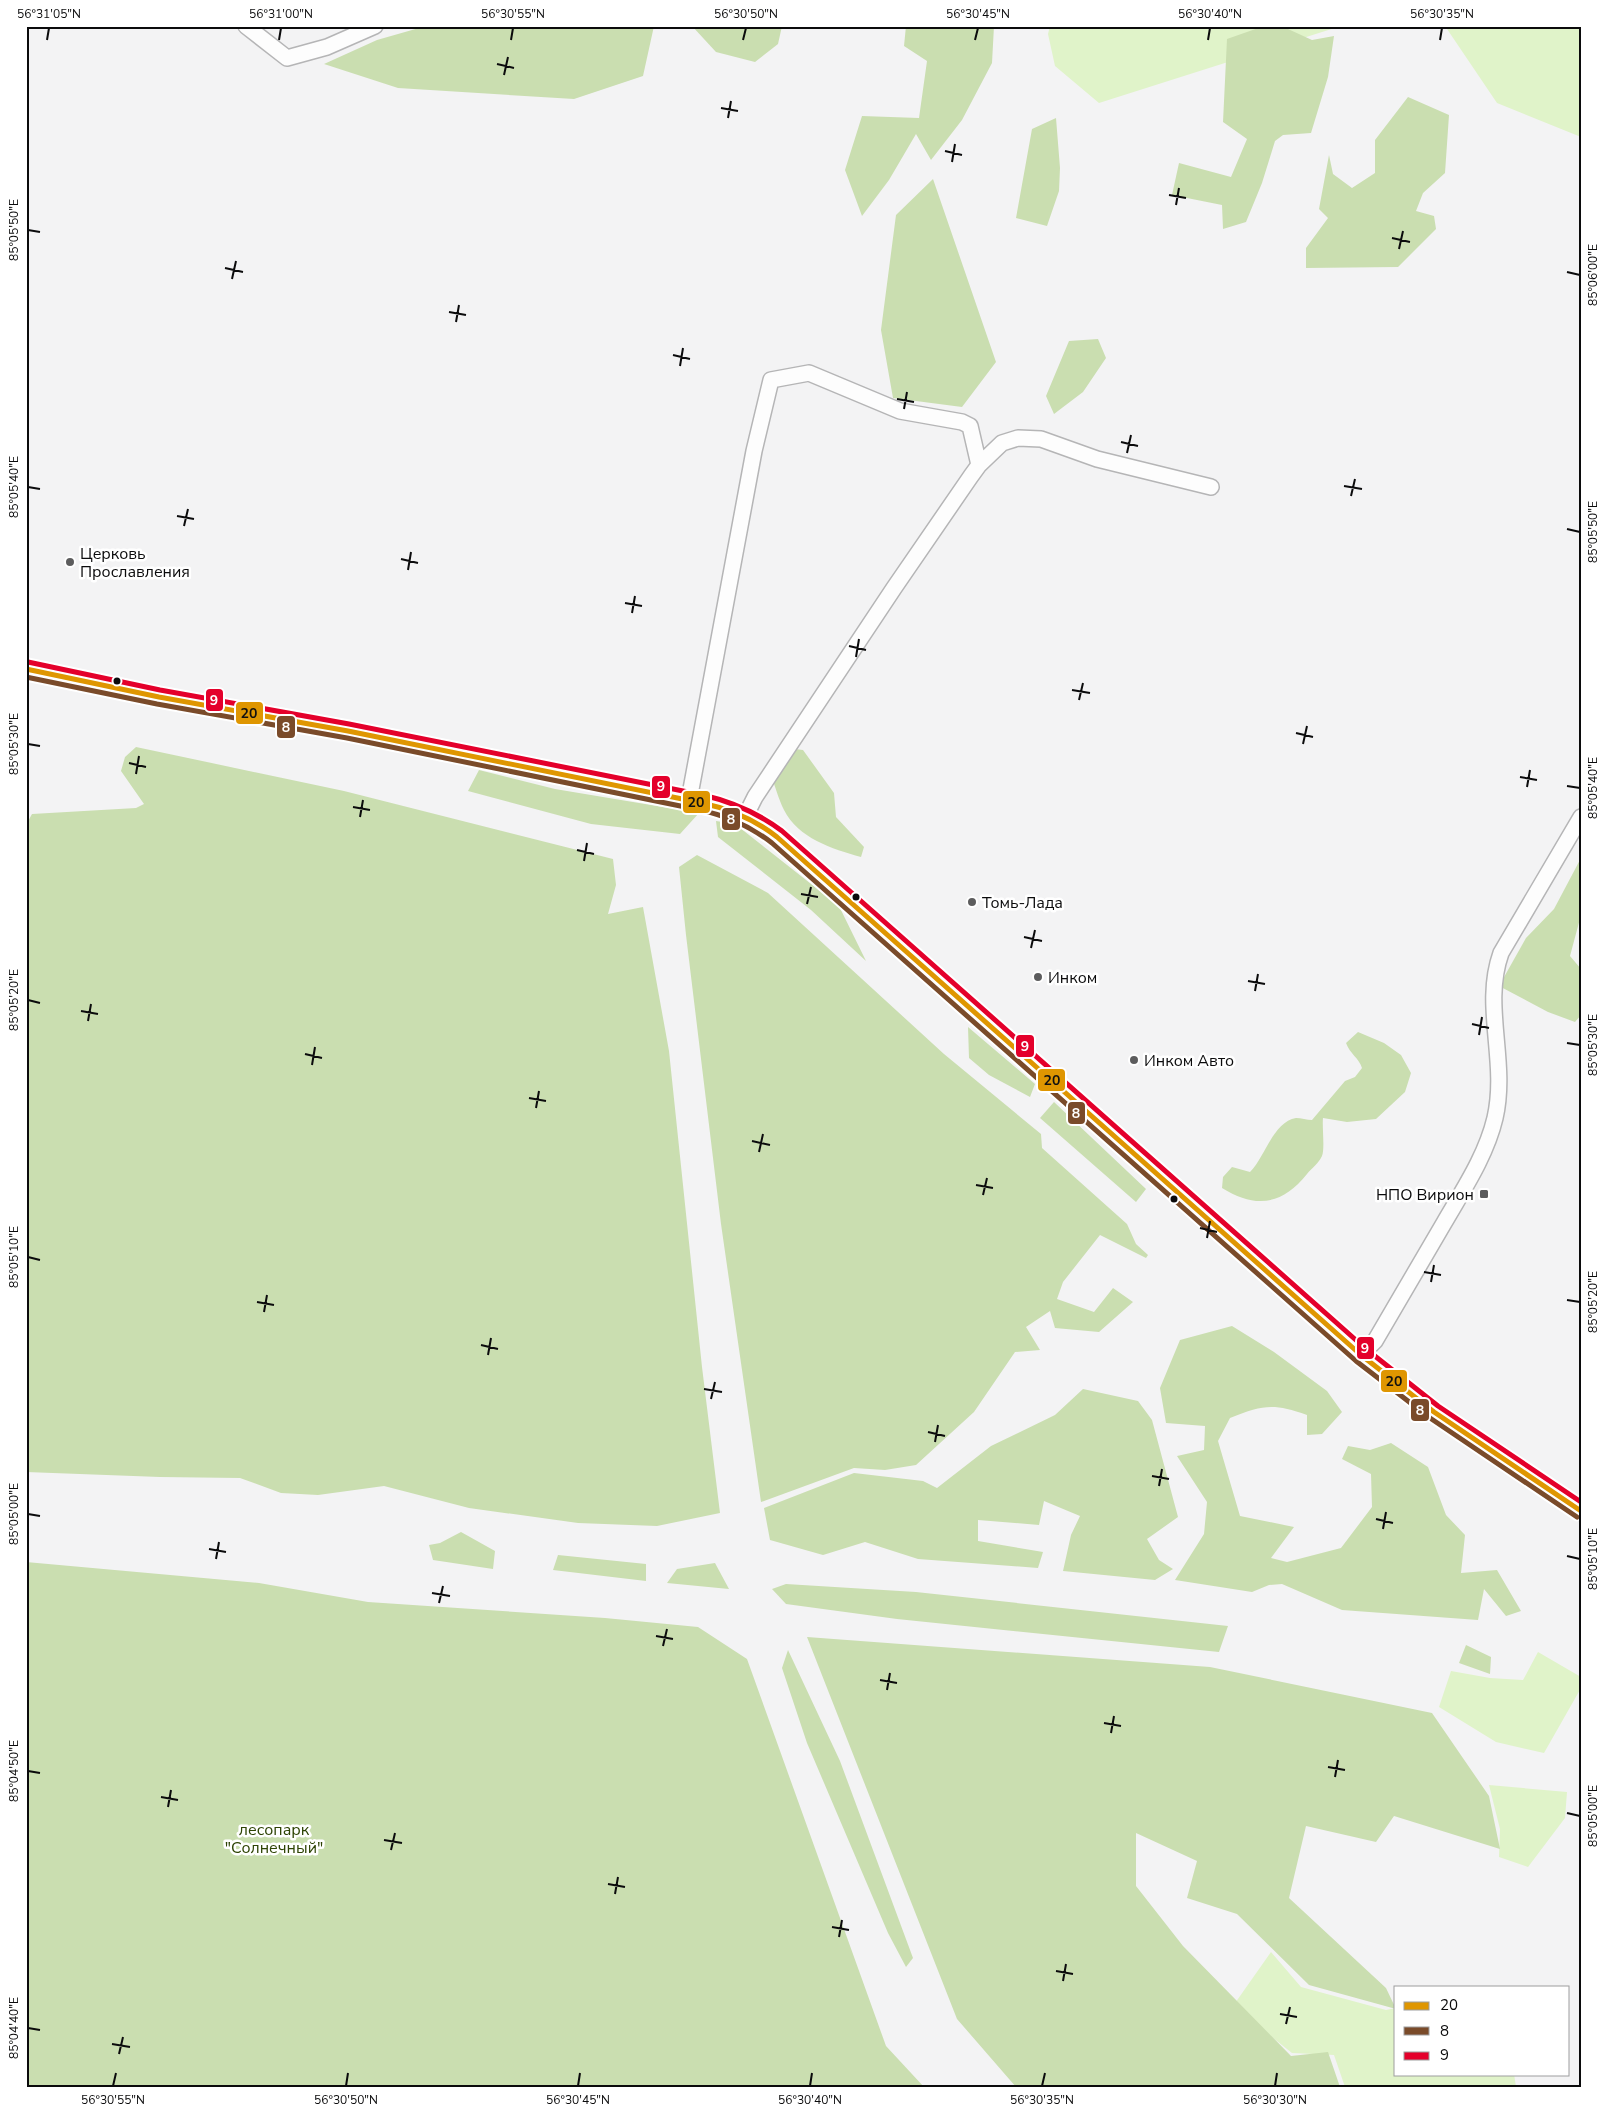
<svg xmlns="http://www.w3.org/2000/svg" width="1607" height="2113" font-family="'Nunito Sans',sans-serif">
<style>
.green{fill:#e0f3c9}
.forest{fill:#cadeb0}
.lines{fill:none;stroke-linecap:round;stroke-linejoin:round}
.minor-casing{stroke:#b5b5b6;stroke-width:18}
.major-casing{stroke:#b5b5b6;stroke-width:21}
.minor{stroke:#fdfdfd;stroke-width:15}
.major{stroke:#fdfdfd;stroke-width:19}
.bus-1-casing{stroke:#fff;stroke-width:9}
.bus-2-casing{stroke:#fff;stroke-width:9}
.bus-3-casing{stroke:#fff;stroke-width:9}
.bus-1{stroke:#df9601;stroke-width:5}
.bus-2{stroke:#7a4b2a;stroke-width:5}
.bus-3{stroke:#e4002b;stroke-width:5}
.ticks{fill:none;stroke:#0b0b0c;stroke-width:2}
.poi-dot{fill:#5c5c5d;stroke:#fff;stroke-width:2}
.bus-dot{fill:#0b0b0c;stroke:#fff;stroke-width:2}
.labels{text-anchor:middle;stroke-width:5;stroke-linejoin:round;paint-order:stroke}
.poi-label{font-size:16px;fill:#0b0b0c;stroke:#fff;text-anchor:start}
.park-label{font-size:16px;fill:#2d4303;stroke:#fff}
.line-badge{stroke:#fff;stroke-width:2}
.badge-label{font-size:14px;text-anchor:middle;font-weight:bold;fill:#fff}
.pale-badge-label{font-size:14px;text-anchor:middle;font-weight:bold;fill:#111}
.neatline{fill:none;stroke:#0b0b0c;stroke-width:2}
.ticks-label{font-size:12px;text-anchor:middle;fill:#0b0b0c}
</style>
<rect width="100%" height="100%" fill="#f3f3f4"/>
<path class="green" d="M1050 26H1341L1099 103 1055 66 1048 34Z
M1445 26H1581V137L1497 103Z
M1538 1652 1581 1677V1688L1544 1753 1496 1742 1439 1707 1451 1671 1490 1678 1523 1680Z
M1489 1785 1567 1792 1565 1818 1528 1867 1499 1857 1500 1829Z
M1271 1952 1301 1987 1386 2010 1396 2008V2074H1514L1516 2087H1345L1334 2055 1292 2053 1233 2006Z"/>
<path class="forest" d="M426 26H654L643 76 574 99 398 88 324 64 377 40Z
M692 26H782L778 44 755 62 716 52Z
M906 26H994L992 63 962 120 931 160 916 134 889 180 862 216 845 170 862 116 919 118 927 61 904 46Z
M1264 26H1288V29L1312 40 1334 36 1328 77 1311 133 1283 135 1275 141 1262 183 1246 222 1223 229 1222 205 1172 195 1179 163 1231 177 1247 139 1223 122 1227 39Z
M1408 97 1449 115 1445 173 1423 193 1416 211 1434 216 1436 229 1398 267 1306 268V248L1328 218 1319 209 1329 155 1333 174 1352 188 1375 173V140Z
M1056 118 1060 168 1059 191 1047 226 1016 218 1032 129Z
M933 179 996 362 962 407 893 398 881 330 896 215Z
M1098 339 1106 358 1083 392 1054 414 1046 396 1069 341Z
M136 747 344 791 613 859 616 885 608 914 643 907 669 1051 702 1367 720 1513 657 1526 578 1523 469 1508 384 1486 318 1495 281 1493 240 1478 160 1477 26 1472V825L32 814 136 808 144 804 121 771 125 757Z
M786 748 803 750 834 793 836 817 864 847 861 857C832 849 798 838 784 810 778 798 775 785 770 773Z
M479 770 555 789 699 813 680 834 591 824 468 791Z
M716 821 735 824 839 906 866 961 811 910 718 837Z
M697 855 768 893 944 1054 1041 1134 1042 1148 1127 1224 1136 1244 1148 1255 1146 1258 1100 1235 1063 1282 1057 1299 1094 1312 1113 1288 1133 1302 1099 1332 1055 1328 1050 1311 1026 1327 1040 1350 1015 1352 974 1412 916 1465 885 1470 854 1468 761 1502 721 1224 686 935 679 867Z
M1581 858V915L1570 956 1581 969V1015L1575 1022 1548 1012 1499 986 1526 938 1554 909Z
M968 1027 1035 1084 1030 1097 989 1075 969 1058Z
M1358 1032 1384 1043 1401 1055 1411 1073 1405 1092 1376 1119 1347 1122 1323 1118C1322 1127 1325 1148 1322 1156 1319 1163 1311 1169 1307 1174 1282 1205 1256 1209 1222 1188L1223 1177 1232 1167 1250 1172C1265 1157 1273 1122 1296 1118 1301 1118 1307 1120 1312 1120L1345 1081 1355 1077 1362 1068C1359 1058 1350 1054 1346 1043Z
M1054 1102 1146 1189 1136 1202 1040 1118Z
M1232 1326 1274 1352 1327 1391 1342 1412 1322 1434 1307 1435V1415C1273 1403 1263 1405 1230 1418L1218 1441 1240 1516 1294 1527 1271 1558 1287 1562 1341 1548 1372 1507 1371 1474 1342 1459 1348 1446 1370 1450 1391 1443 1428 1467 1446 1515 1465 1535 1461 1573 1497 1570 1521 1611 1506 1616 1484 1589 1478 1620 1342 1610 1282 1584 1269 1585 1252 1592 1175 1580 1204 1534 1207 1502 1177 1456 1204 1450 1205 1426 1166 1423 1160 1388 1180 1340Z
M1083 1389 1138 1401 1152 1420 1178 1517 1147 1539 1159 1560 1173 1569 1155 1580 1063 1571 1071 1535 1080 1516 1044 1501 1039 1525 978 1520V1541L1043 1552 1038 1568 918 1559 865 1542 823 1555 770 1540 764 1508 854 1473 923 1481 937 1488 991 1446 1055 1415Z
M461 1532 495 1551 493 1569 433 1560 429 1545 440 1543Z
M558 1555 646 1564V1581L553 1570Z
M26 1562 259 1583 368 1602 605 1618 698 1627 747 1659 886 2046 924 2087H26Z
M715 1563 729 1589 667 1583 677 1569Z
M786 1584 916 1592 1228 1626 1219 1652 897 1619 786 1604 772 1589Z
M807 1637 1210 1667 1432 1713 1489 1796 1500 1849 1394 1816 1376 1842 1306 1826 1289 1898 1386 1988 1396 2009 1309 1985 1237 1914 1187 1898 1197 1861 1136 1833V1886L1183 1946 1291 2056 1328 2052 1340 2087H1016L957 2019Z
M1466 1645 1491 1657 1490 1674 1459 1663Z
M788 1650 840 1761 913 1958 906 1967 888 1933 807 1743 782 1668Z"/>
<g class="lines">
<defs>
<path id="minor" d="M246 26 287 58 327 47 375 26
M689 800 754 451 771 380 809 373 900 411 962 422 970 426 979 465
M746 815 755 797 894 588 971 476 979 465 1002 443 1018 438 1041 439 1097 459 1211 487
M1361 1355 1375 1341C1398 1302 1421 1263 1444 1223 1463 1190 1486 1156 1495 1118 1508 1061 1482 1006 1501 953L1581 817"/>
<path id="major" d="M26 669 159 697 348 731 689 800C725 807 748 813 777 837L1361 1355 1434 1412 1581 1511"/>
</defs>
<use href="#minor" class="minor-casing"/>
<use href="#major" class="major-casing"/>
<use href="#minor" class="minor"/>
<use href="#major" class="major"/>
<defs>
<path id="bus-1" d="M26 669 159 697 348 731 702 803C730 809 754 819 777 837L1361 1355 1434 1412 1581 1511"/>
<path id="bus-2" d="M26 677 157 704 347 738 700 810C728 816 750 826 772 843L1356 1361 1430 1418 1577 1517"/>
<path id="bus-3" d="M28 662 160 690 349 724 703 795C733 802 758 813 782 831L1366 1349 1438 1406 1581 1502"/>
</defs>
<use href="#bus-1" class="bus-1-casing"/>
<use href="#bus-2" class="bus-2-casing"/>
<use href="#bus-3" class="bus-3-casing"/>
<use href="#bus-1" class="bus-1"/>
<use href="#bus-2" class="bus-2"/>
<use href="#bus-3" class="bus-3"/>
</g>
<path class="ticks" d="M47 40 49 28M279 40 281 28M511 40 513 28M743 40 746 28M975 40 978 28M1208 40 1210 28M1440 40 1442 28M497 64 514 68M504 75 508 57M721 108 738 111M728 118 731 101M945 151 962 155M952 162 955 144M1169 195 1186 198M1176 205 1179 188M28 230 40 232M1392 238 1410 242M1399 249 1403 231M225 268 243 272M1567 272 1580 275M232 279 236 261M449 312 466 315M456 322 459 305M673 355 690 359M680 366 683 348M897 399 914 402M904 409 907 392M1121 442 1138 446M1127 453 1131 435M1344 486 1362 489M28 487 40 489M1351 496 1355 479M177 516 194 519M184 526 188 509M1567 529 1580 532M401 559 418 563M408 570 411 552M625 603 642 606M632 613 635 596M849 646 866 650M856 657 859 639M1072 690 1090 693M1079 700 1083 683M1296 733 1313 737M28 744 40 746M1303 744 1307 726M129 763 146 767M136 774 139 756M1520 777 1537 780M1567 786 1580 788M1527 787 1530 770M353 807 370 810M360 817 363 800M577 850 594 854M584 861 587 843M801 894 818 897M807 904 811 887M1024 937 1042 941M1031 948 1035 930M1248 981 1265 984M1255 991 1258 974M28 1000 40 1003M81 1011 98 1014M88 1021 91 1004M1472 1024 1489 1028M1479 1035 1482 1017M1567 1043 1580 1045M305 1054 322 1058M312 1065 315 1047M529 1098 546 1101M536 1108 539 1091M752 1141 770 1145M759 1152 763 1134M976 1185 993 1188M983 1195 987 1178M1200 1228 1217 1232M1207 1238 1210 1221M28 1257 40 1260M1424 1272 1441 1275M1431 1282 1434 1265M1567 1300 1580 1302M257 1302 274 1305M264 1312 267 1295M481 1345 498 1349M488 1355 491 1338M704 1389 722 1392M711 1399 715 1382M928 1432 945 1436M935 1442 938 1425M1152 1476 1169 1479M1159 1486 1162 1469M28 1514 40 1516M1376 1519 1393 1523M1383 1529 1386 1512M209 1549 226 1552M1567 1556 1580 1559M216 1559 219 1542M432 1593 450 1596M439 1603 443 1586M656 1636 673 1639M663 1646 667 1629M880 1680 897 1683M887 1690 890 1673M1104 1723 1121 1726M1111 1733 1114 1716M1328 1767 1345 1770M28 1771 40 1773M1335 1777 1338 1760M161 1797 178 1800M168 1807 171 1790M1567 1813 1580 1816M384 1840 402 1843M391 1850 395 1833M608 1884 625 1887M615 1894 618 1877M832 1927 849 1930M839 1937 842 1920M1056 1971 1073 1974M1063 1981 1066 1964M1280 2014 1297 2017M1286 2024 1290 2007M28 2028 40 2030M112 2044 130 2047M119 2054 123 2037M113 2086 116 2073M346 2086 348 2073M578 2086 580 2073M810 2086 812 2073M1042 2086 1045 2073M1275 2086 1277 2073"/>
<g class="poi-dot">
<circle cx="70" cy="562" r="5"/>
<circle cx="972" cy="902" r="5"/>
<circle cx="1038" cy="977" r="5"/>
<circle cx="1134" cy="1060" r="5"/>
<rect x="1479" y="1189" width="10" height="10" rx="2.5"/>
</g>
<g class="bus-dot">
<circle cx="117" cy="681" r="4.5"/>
<circle cx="856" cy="897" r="4.5"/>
<circle cx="1174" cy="1199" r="4.5"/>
</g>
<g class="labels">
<g class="poi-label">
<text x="80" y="559">Церковь<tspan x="80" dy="18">Прославления</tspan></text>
<text x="982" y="908">Томь-Лада</text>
<text x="1048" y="983">Инком</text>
<text x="1144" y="1066">Инком Авто</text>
<text x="1474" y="1200" text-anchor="end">НПО Вирион</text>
</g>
<g class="park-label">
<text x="274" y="1835">лесопарк<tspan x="274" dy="18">"Солнечный"</tspan></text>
</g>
</g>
<g class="line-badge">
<rect x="205" y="688" width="19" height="24" rx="5" fill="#e4002b"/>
<rect x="235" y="701" width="29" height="24" rx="5" fill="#df9601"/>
<rect x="276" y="715" width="20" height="24" rx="5" fill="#7a4b2a"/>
<rect x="651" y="775" width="20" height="24" rx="5" fill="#e4002b"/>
<rect x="682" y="790" width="29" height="24" rx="5" fill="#df9601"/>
<rect x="721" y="807" width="20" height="24" rx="5" fill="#7a4b2a"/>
<rect x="1015" y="1034" width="20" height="24" rx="5" fill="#e4002b"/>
<rect x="1037" y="1068" width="29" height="24" rx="5" fill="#df9601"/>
<rect x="1067" y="1101" width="19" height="24" rx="5" fill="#7a4b2a"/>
<rect x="1356" y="1336" width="19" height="24" rx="5" fill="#e4002b"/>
<rect x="1380" y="1369" width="28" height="24" rx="5" fill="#df9601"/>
<rect x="1410" y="1398" width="20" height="24" rx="5" fill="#7a4b2a"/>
</g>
<g class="badge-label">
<text x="214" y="705">9</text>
<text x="286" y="732">8</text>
<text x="661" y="791">9</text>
<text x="731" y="824">8</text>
<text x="1025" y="1051">9</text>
<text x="1076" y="1118">8</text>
<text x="1365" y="1353">9</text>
<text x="1420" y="1415">8</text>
</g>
<g class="pale-badge-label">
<text x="249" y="718">20</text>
<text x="696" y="807">20</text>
<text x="1052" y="1085">20</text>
<text x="1394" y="1386">20</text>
</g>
<rect width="1607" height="2113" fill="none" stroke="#ffffff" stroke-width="55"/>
<rect x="1394" y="1986" width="175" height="90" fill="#ffffff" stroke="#9d9d9e"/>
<rect x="1404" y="2002" width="25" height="8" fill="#df9601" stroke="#9d9d9e"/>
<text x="1440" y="2010" font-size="15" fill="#0b0b0c">20</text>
<rect x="1404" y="2027" width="25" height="8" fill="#7a4b2a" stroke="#9d9d9e"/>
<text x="1440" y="2036" font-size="15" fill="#0b0b0c">8</text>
<rect x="1404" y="2052" width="25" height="8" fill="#e4002b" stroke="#9d9d9e"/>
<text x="1440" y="2060" font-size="15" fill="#0b0b0c">9</text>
<rect x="28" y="28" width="1552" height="2058" class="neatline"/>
<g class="ticks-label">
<text x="49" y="18">56°31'05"N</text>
<text x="281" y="18">56°31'00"N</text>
<text x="513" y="18">56°30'55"N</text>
<text x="746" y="18">56°30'50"N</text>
<text x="978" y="18">56°30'45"N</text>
<text x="1210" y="18">56°30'40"N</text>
<text x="1442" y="18">56°30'35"N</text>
<text transform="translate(14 230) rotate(-90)" y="4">85°05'50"E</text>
<text transform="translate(1593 275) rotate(-90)" y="4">85°06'00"E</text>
<text transform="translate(14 487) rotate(-90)" y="4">85°05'40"E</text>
<text transform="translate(1593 532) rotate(-90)" y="4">85°05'50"E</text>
<text transform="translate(14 744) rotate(-90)" y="4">85°05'30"E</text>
<text transform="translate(1593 788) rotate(-90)" y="4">85°05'40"E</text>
<text transform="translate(14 1000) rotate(-90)" y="4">85°05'20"E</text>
<text transform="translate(1593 1045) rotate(-90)" y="4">85°05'30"E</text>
<text transform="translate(14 1257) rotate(-90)" y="4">85°05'10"E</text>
<text transform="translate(1593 1302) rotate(-90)" y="4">85°05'20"E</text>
<text transform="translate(14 1514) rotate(-90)" y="4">85°05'00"E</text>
<text transform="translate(1593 1559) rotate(-90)" y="4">85°05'10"E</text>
<text transform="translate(14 1771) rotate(-90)" y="4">85°04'50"E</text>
<text transform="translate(1593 1816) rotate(-90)" y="4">85°05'00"E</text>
<text transform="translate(14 2028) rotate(-90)" y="4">85°04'40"E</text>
<text x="113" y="2104">56°30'55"N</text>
<text x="346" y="2104">56°30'50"N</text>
<text x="578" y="2104">56°30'45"N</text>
<text x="810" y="2104">56°30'40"N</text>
<text x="1042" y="2104">56°30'35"N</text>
<text x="1275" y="2104">56°30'30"N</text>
</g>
</svg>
